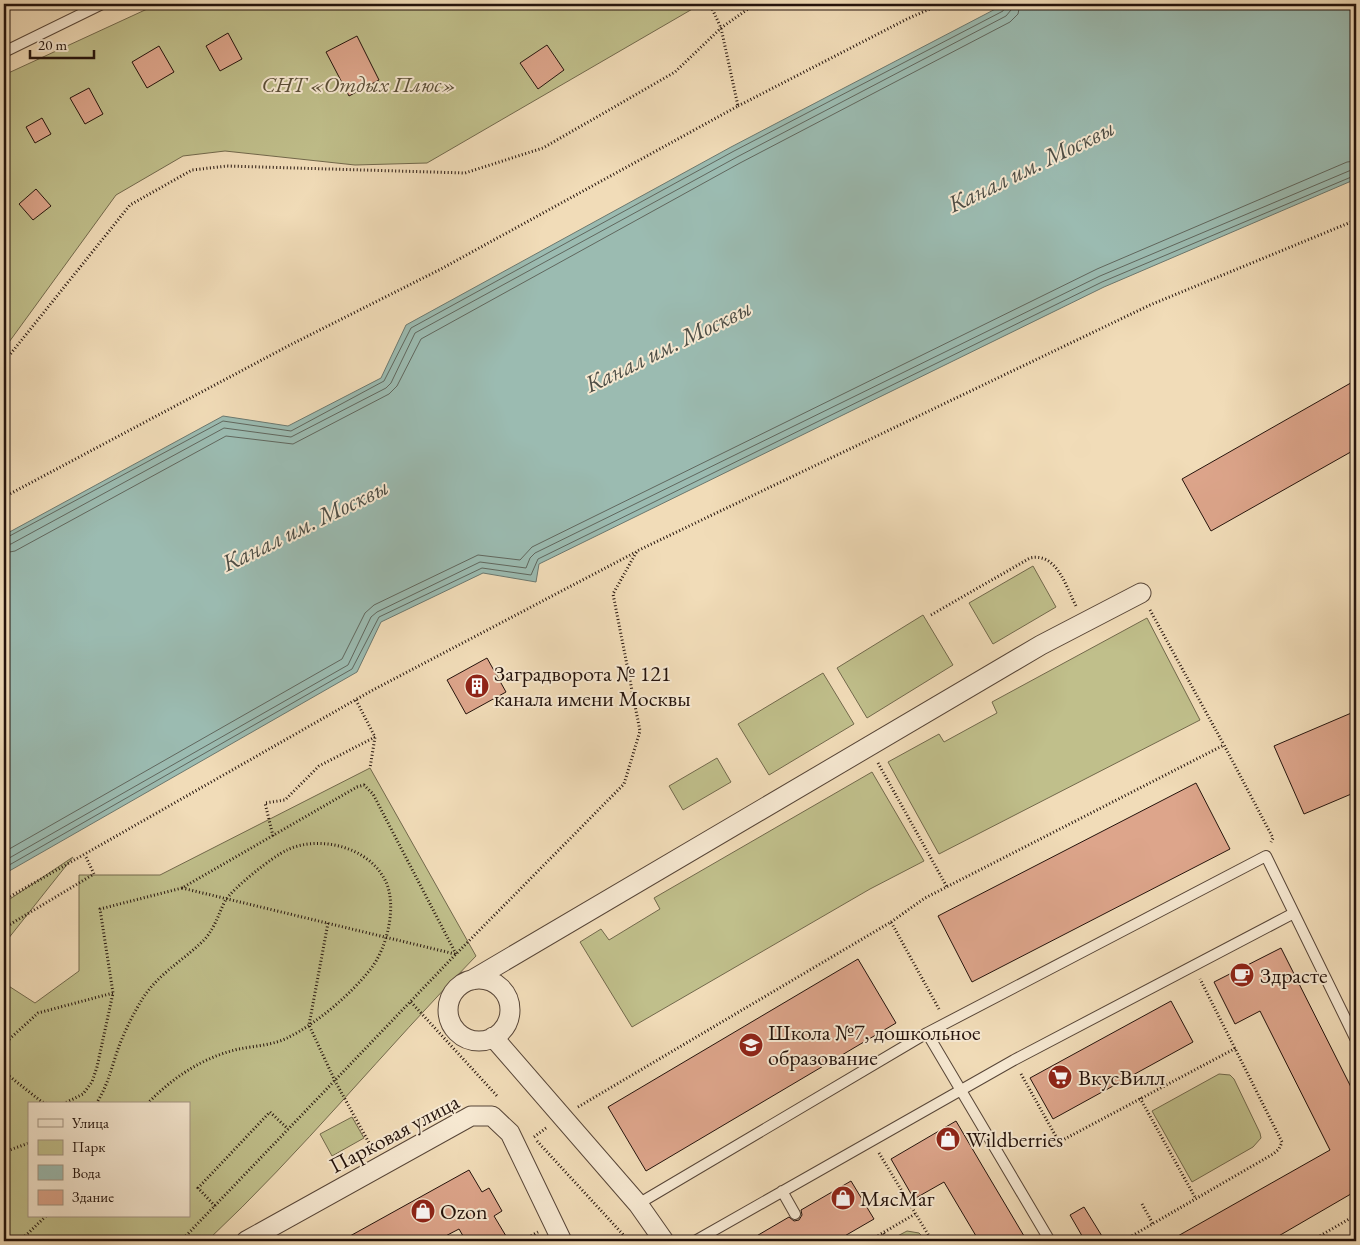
<svg xmlns="http://www.w3.org/2000/svg" width="1360" height="1245" font-family="'EB Garamond',serif">
<style>
.green{fill:#c0bf8b;stroke:#72694c;fill-rule:evenodd}
.water{fill:#9bbbb1;stroke:#6b786f}
.lines{fill:none;stroke-linecap:round;stroke-linejoin:round}
.shore{stroke:#60675e;stroke-width:1}
.building{fill:#dda58b;stroke:#24130c}
.service-casing{stroke:#574537;stroke-width:12}
.minor-casing{stroke:#574537;stroke-width:21}
.path{stroke:#24130c;stroke-width:3;stroke-dasharray:1 2.5;stroke-linecap:butt}
.service{stroke:#f6e8d1;stroke-width:10}
.minor{stroke:#f6e8d1;stroke-width:19}
.labels{text-anchor:middle;stroke-width:4;stroke-linejoin:round;paint-order:stroke}
.park-label{font-size:22px;font-style:italic;fill:#5b4f38;stroke:#f6e8d1}
.poi-label{font-size:22px;fill:#24130c;stroke:#f6e8d1;text-anchor:start}
.street-label{font-size:22px;fill:#24130c;stroke:#f6e8d1}
.water-label{font-size:24px;font-style:italic;fill:#4e4e46;stroke:#f6e8d1}
</style>
<rect width="100%" height="100%" fill="#f1dcb8"/>
<filter id="stains"><feTurbulence type="fractalNoise" baseFrequency=".004" numOctaves="4"/><feColorMatrix values="0 0 0 0 .2 0 0 0 0 .09 0 0 0 0 .02 0 0 0 .5 -.17"/></filter>
<radialGradient id="worn" r=".72"><stop offset=".6" stop-color="#630" stop-opacity="0"/><stop offset="1" stop-color="#630" stop-opacity=".3"/></radialGradient>
<path class="green" d="M158 4H701L427 163 355 165 225 151 183 156 116 195 4 349V75Z
M1033 566 1056 607 993 644 969 603Z
M923 615 953 665 867 718 837 668Z
M1147 618 1200 720 939 854 888 762 939 734 944 742 997 713 992 702Z
M823 673 854 724 769 775 738 724Z
M717 758 731 782 683 810 669 786Z
M370 768 476 956C385 1049 302 1152 207 1241H4V983L35 1003 79 971V875H160ZM29 1104H189V1216H29Z
M872 772 924 861 870 889 632 1027 580 942 601 929 609 940 660 909 654 898Z
M73 857 4 944V903Z
M1219 1074 1230 1075 1234 1079 1260 1133 1261 1138 1253 1147 1192 1182 1152 1111Z
M352 1117 364 1138 332 1156 320 1134Z
M907 1231 919 1233 927 1241H888Z"/>
<path class="water" d="M1005 4H1356V179L1104 287 539 564 536 582 483 573 381 622 357 672 4 874V535L223 416 288 426 381 378 406 325 731 147Z"/>
<g class="lines">
<path class="shore" d="M4 539 223 421 291 431 384 381 411 328 734 151 1003 11 1006 4
M4 545 11 544 224 428 291 437 386 388 391 383 415 333 737 157 1006 16 1011 10 1012 4
M4 553 15 551 226 436 293 444 389 394 397 386 421 339 740 163 1010 22 1018 14 1020 4
M4 852 342 659 365 613 374 605 478 555 520 560 532 547 1097 269 1347 162 1356 161
M4 861 348 665 371 617 377 612 480 562 526 568 530 558 535 553 1100 276 1356 168
M4 868 352 669 379 617 482 568 531 575 538 559 1102 282 1356 175"/>
</g>
<path class="building" d="M228 33 242 59 220 71 206 46Z
M357 36 379 80 349 96 326 52Z
M547 45 564 70 538 89 520 63Z
M159 46 174 72 147 88 132 62Z
M89 88 103 114 85 124 70 98Z
M42 118 51 134 35 143 26 127Z
M36 189 51 206 33 220 19 204Z
M1356 380V449L1211 531 1182 479Z
M487 658 506 692 466 714 447 680Z
M1356 711V792L1304 814 1274 746Z
M1196 783 1230 849 972 982 938 916Z
M1281 948 1356 1097V1191L1270 1241H1169L1330 1150 1260 1011 1235 1024 1214 982Z
M858 959 896 1023 646 1171 608 1107Z
M1171 1001 1193 1042 1053 1119 1030 1078Z
M956 1121 983 1167 1027 1241H979L944 1182 914 1199 891 1159Z
M469 1170 482 1192 489 1188 502 1211 494 1216 509 1241H466L459 1229 436 1241H341Z
M851 1181 874 1219 836 1241H748L789 1217 794 1221 799 1220 802 1215 801 1210Z
M1084 1207 1105 1241H1085L1070 1215Z"/>
<g class="lines">
<defs>
<path id="service" d="M4 52 102 4
M927 1033 1266 856 1356 1040
M782 1191 795 1214
M638 1204 927 1033 1050 1241
M695 1241 1014 1060 1294 913"/>
<path id="minor" d="M448 1010a31 31 0 1 1 62 0a31 31 0 1 1-62 0Z
M472 980 1041 645 1141 593
M493 1037 638 1204 664 1241
M246 1241 471 1116H492L510 1133 562 1241"/>
</defs>
<use href="#service" class="service-casing"/>
<use href="#minor" class="minor-casing"/>
<path class="path" d="M738 106 907 19 941 4
M4 362 130 205 192 170 227 166 465 173 543 148 675 72 721 28 755 4
M4 497 290 345 441 269 738 106 721 28 710 4
M1150 610 1224 745
M931 615 1030 558C1057 552 1066 587 1076 606
M356 700 375 737 370 768
M878 763 947 887
M273 836 265 803 285 800 319 766 375 737
M182 888 455 954
M4 900 371 691 636 552
M891 922 925 898 1224 745 1273 838 1271 842
M328 923 309 1025 335 1081 373 1150
M4 928 94 874 85 855
M411 1002 498 1097
M4 1044 38 1013 113 993
M4 1072 42 1102 48 1104
M1021 1074 1059 1142 1236 1048
M1140 1098 1196 1199
M63 1104 83 1094 92 1082 97 1067 113 993 100 909 182 888 357 787 364 785 373 794 456 954
M96 1104C107 1087 111 1070 117 1052 123 1034 133 1014 143 998 159 973 184 960 204 940 215 928 218 915 225 901 233 888 272 857 287 850 318 835 368 846 385 880 398 905 387 950 369 971 350 995 317 1023 289 1037 275 1045 254 1046 239 1049 203 1057 172 1078 147 1104
M578 1107 891 922 939 1009
M534 1137 546 1128
M537 1141 629 1241
M4 1152 29 1143
M879 1153 932 1241
M1142 1204 1153 1224
M215 1206 198 1188 270 1112 288 1129
M884 1233 889 1241
M20 1241 46 1216
M181 1241 456 954 624 784 640 731 613 594 637 551 1150 305 1356 220
M522 1241 538 1232
M869 1241 915 1214
M1123 1241 1273 1154 1279 1149 1282 1142 1200 979
M1311 1241 1356 1215"/>
<use href="#service" class="service"/>
<use href="#minor" class="minor"/>
</g>
<defs>
<symbol id="building-disc" viewBox="-11 -11 22 22"><circle r="9.5" fill="#8f2418" stroke="#f6e8d1"/><path d="M-4-6H4V6H1V3H-1V6H-4ZM-2.5-4.3h1.7v1.8h-1.7ZM.8-4.3h1.7v1.8H.8ZM-2.5-1h1.7V.8h-1.7ZM.8-1h1.7V.8H.8Z" fill="#fff"/></symbol>
<symbol id="cafe-disc" viewBox="-11 -11 22 22"><circle r="9.5" fill="#8f2418" stroke="#f6e8d1"/><path d="M-5.5-4.5H6V0H3Q3 3.5 0 3.5H-2.5Q-5.5 3.5-5.5 0ZM3-3.2v2h1.7v-2ZM-6 4.5H4V6H-6Z" fill="#fff"/></symbol>
<symbol id="school-disc" viewBox="-11 -11 22 22"><circle r="9.5" fill="#8f2418" stroke="#f6e8d1"/><path d="M0-5L7-2L0 1L-7-2ZM-4 1L0 2.5L4 1V4Q0 6-4 4Z" fill="#fff"/></symbol>
<symbol id="supermarket-disc" viewBox="-11 -11 22 22"><circle r="9.5" fill="#8f2418" stroke="#f6e8d1"/><path d="M-6-5.5h2.5l.6 2H6L4.5 2H-2.5L-4.4-4H-6ZM-1.5 3.2a1.3 1.3 0 1 0 .1 0ZM3 3.2a1.3 1.3 0 1 0 .1 0Z" fill="#fff"/></symbol>
<symbol id="shop-disc" viewBox="-11 -11 22 22"><circle r="9.5" fill="#8f2418" stroke="#f6e8d1"/><path d="M-5-2.5h2.3a2.7 3.5 0 0 1 5.4 0H5L5.5 6h-11ZM-1.5-2.5h3a1.5 2.3 0 0 0-3 0Z" fill="#fff"/></symbol>
</defs>
<g fill-rule="evenodd">
<use href="#building-disc" x="463" y="672" width="28" height="28"/>
<use href="#cafe-disc" x="1228" y="961" width="28" height="28"/>
<use href="#school-disc" x="737" y="1031" width="28" height="28"/>
<use href="#supermarket-disc" x="1046" y="1063" width="28" height="28"/>
<use href="#shop-disc" x="934" y="1125" width="28" height="28"/>
<use href="#shop-disc" x="829" y="1184" width="28" height="28"/>
<use href="#shop-disc" x="409" y="1197" width="28" height="28"/>
</g>
<g class="labels">
<g class="park-label">
<text x="359" y="92">СНТ «Отдых Плюс»</text>
</g>
<g class="poi-label">
<text x="494" y="681">Заградворота № 121<tspan x="494" dy="25">канала имени Москвы</tspan></text>
<text x="1260" y="983">Здрасте</text>
<text x="768" y="1040">Школа №7, дошкольное<tspan x="768" dy="25">образование</tspan></text>
<text x="1078" y="1085">ВкусВилл</text>
<text x="966" y="1147">Wildberries</text>
<text x="860" y="1206">МясМаг</text>
<text x="440" y="1219">Ozon</text>
</g>
<g class="street-label">
<text transform="translate(394 1133) rotate(-28)" y="8">Парковая улица</text>
</g>
<g class="water-label">
<text transform="translate(1031 166) rotate(-26)" y="8">Канал им. Москвы</text>
<text transform="translate(668 346) rotate(-26)" y="8">Канал им. Москвы</text>
<text transform="translate(305 525) rotate(-26)" y="8">Канал им. Москвы</text>
</g>
</g>
<rect width="1360" height="1245" fill="none" stroke="#f1dcb8" stroke-width="20"/>
<rect x="5" y="5" width="1350" height="1235" fill="none" stroke="#24130c" stroke-width="2.5"/>
<rect x="10" y="10" width="1340" height="1225" fill="none" stroke="#24130c"/>
<rect x="28" y="1102" width="162" height="115" fill="#f6e8d1" stroke="#a29382"/>
<rect x="38" y="1119" width="25" height="8" fill="#f6e8d1" stroke="#a29382"/>
<text x="72" y="1128" font-size="15" fill="#24130c">Улица</text>
<rect x="38" y="1140" width="25" height="15" fill="#c0bf8b" stroke="#a29382"/>
<text x="72" y="1152" font-size="15" fill="#24130c">Парк</text>
<rect x="38" y="1165" width="25" height="15" fill="#9bbbb1" stroke="#a29382"/>
<text x="72" y="1178" font-size="15" fill="#24130c">Вода</text>
<rect x="38" y="1190" width="25" height="15" fill="#dda58b" stroke="#a29382"/>
<text x="72" y="1202" font-size="15" fill="#24130c">Здание</text>
<path d="M30 50v8h64v-8" fill="none" stroke="#24130c" stroke-width="2.5"/>
<text x="38" y="50" font-size="15" fill="#24130c" stroke="#f6e8d1" stroke-width="4" paint-order="stroke">20 m</text>
<rect width="100%" height="100%" filter="url(#stains)"/>
<rect width="100%" height="100%" fill="url(#worn)"/>
</svg>
